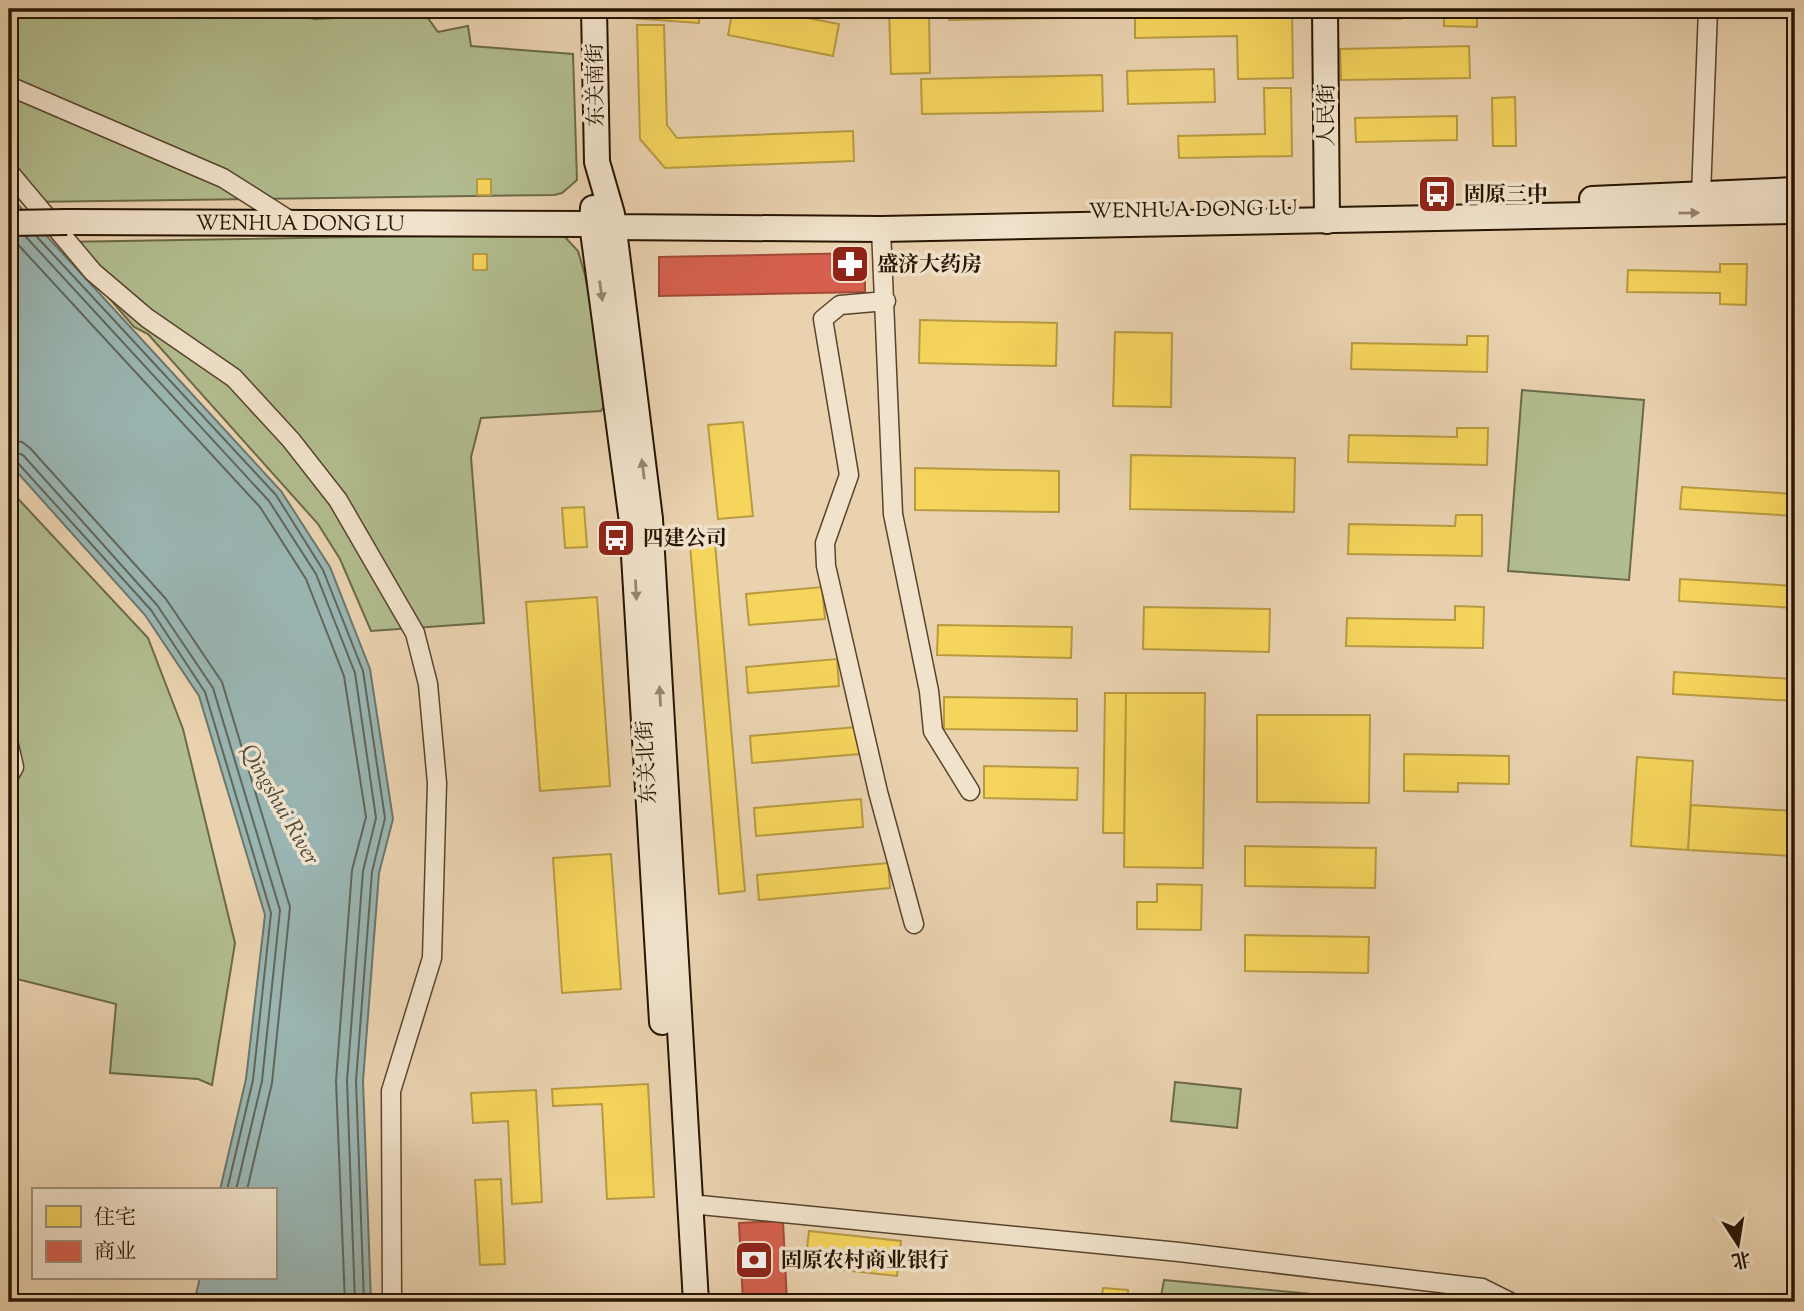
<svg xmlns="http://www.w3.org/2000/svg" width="1804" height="1311" font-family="'Sorts Mill Goudy','Noto Serif SC',serif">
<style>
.green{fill:#b2bd8f;stroke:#6c6948;stroke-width:2}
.water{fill:#9ab6b3;stroke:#6c766c;stroke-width:2}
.homes{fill:#f6d55c;stroke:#b89b41;stroke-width:2}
.shops{fill:#d6604d;stroke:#a24a36;stroke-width:2}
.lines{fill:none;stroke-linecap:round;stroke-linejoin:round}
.shore{stroke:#60665a;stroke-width:2}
.street-casing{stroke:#58442c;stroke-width:21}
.secondary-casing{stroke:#271501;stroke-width:28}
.street{stroke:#f1e2cb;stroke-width:18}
.secondary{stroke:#f1e2cb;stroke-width:24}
.secondary-bridge-casing{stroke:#271501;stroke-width:28;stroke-linecap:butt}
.secondary-bridge{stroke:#f1e2cb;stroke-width:24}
.oneway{fill:#968670}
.labels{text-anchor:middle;stroke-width:7;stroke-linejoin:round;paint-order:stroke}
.street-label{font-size:21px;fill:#271501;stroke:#f1e2cb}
.poi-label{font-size:21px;font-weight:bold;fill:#271501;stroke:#f1e2cb;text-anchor:start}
.water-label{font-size:23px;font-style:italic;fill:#4f4d3f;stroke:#f1e2cb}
</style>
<rect width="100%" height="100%" fill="#ead2af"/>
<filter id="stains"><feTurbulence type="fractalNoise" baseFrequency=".00286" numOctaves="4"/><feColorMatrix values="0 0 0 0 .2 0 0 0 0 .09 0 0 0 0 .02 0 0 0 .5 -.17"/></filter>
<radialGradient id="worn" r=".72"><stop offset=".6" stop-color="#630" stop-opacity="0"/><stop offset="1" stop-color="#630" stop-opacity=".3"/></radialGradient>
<path class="green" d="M9 9H260L315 19 425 14 438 32 468 26 471 46 573 54 577 180 562 193 554 195 27 202 9 179Z
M541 234 564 236 578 251 585 275 607 401 601 411 481 418 471 457 484 623 371 631 340 559 318 524 148 334 134 327 61 242Z
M1522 390 1644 400 1629 580 1508 571Z
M9 489 148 638 183 729 235 943 212 1085 198 1079 110 1073 116 1004 9 977Z
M1175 1082 1241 1089 1237 1128 1171 1121Z
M1164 1280 1395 1302H1160Z"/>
<path class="water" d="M9 195 281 491 330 567 370 669 393 819 379 873 363 1081 371 1302H194L200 1278H275V1190H220L246 1079 265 915 199 696 145 615 9 463Z"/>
<path class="homes" d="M617 9H700L699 23 616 17Z
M733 9H761L839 24 833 56 728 35Z
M889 9H929L930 73 891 74Z
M948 9H1124V17L949 20Z
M1135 9H1292L1293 78 1238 79 1237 36 1135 38Z
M1345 9H1401V19L1345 18Z
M1444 9H1477V27L1444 26Z
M637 25H664L667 125 677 138 853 131 854 161 665 168 640 139Z
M1469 46 1470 78 1341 80 1340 49Z
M1214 69 1215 102 1128 104 1127 71Z
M1102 75 1103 111 922 114 921 79Z
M1264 88H1291L1292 156 1179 158 1178 136 1265 134Z
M1515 97 1516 146H1493L1492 98Z
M1457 116V140L1356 142 1355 118Z
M477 179H491V195H477Z
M473 254H487V270H473Z
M1720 264H1747L1746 305 1720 304V293L1627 292 1628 270 1720 272Z
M920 320 1057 323 1056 366 919 363Z
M1115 332 1172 333 1171 407 1113 406Z
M1467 336H1488L1487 372 1351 369 1352 343 1467 345Z
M743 422 753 516 718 519 708 425Z
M1457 428H1488L1487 465 1348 462 1349 435 1457 437Z
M1131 455 1295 458 1294 512 1130 509Z
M915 468 1059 471V512L915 510Z
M1682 487 1795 494V516L1680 509Z
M584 507 587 547 565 548 562 508Z
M1456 515H1482V556L1348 554 1349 524 1455 526Z
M715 543 745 891 719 894 690 545Z
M1680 579 1795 586V608L1679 601Z
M822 587 825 619 749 625 746 594Z
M597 597 610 786 540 791 526 602Z
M1455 606 1484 607 1483 648 1346 646 1347 618 1455 620Z
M1144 607 1270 609 1269 652 1143 649Z
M938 625 1072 627 1071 658 937 655Z
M837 659 839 686 748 693 746 667Z
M1794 670 1795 701 1673 694 1674 672 1793 679Z
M1105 693H1126L1124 833H1103Z
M1126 693H1205L1203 868 1124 867Z
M944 697 1077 699V731L944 729Z
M1257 715H1370L1369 803 1257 802Z
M857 727 860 754 752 763 750 736Z
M1404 754 1509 756V784L1458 783V792L1404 791Z
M1637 757 1693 761 1688 850 1631 846Z
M984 766 1078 768 1077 800 984 798Z
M861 799 863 827 756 836 754 808Z
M1691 805 1795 811 1793 856 1688 850Z
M1245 846 1376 848 1375 888 1245 886Z
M611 854 621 989 562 993 553 858Z
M888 863 890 888 759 900 757 875Z
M1157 884 1202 885 1201 930 1137 929V902H1157Z
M1245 935 1369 937 1368 973 1245 971Z
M648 1084 654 1197 607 1199 602 1104 553 1106 552 1089Z
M536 1090 542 1202 512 1204 508 1121 473 1123 471 1093Z
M501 1179 505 1264 480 1265 475 1180Z
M809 1231 901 1241 897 1276 805 1266Z
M1103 1288 1128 1290 1127 1302H1101Z
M637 1297V1302H486V1298Z"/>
<path class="shops" d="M865 253V292L659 296V257Z
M783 1221 787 1302H743L739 1223Z"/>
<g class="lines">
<path class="shore" d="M11 237 260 507 306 579 344 676 366 817 352 870 336 1081 345 1302
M26 237 269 501 316 574 355 673 376 818 363 871 347 1081 355 1302
M37 237 276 495 323 570 363 671 385 818 372 872 356 1081 364 1302
M9 440 22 442 30 448 166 599 222 682 290 907 272 1083 247 1190
M9 450 23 455 157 605 213 688 280 910 262 1081 236 1190
M9 459 17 462 151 610 205 692 271 913 253 1080 227 1190"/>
<defs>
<path id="street" d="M9 86 223 178 294 223
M9 172 93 272 147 318 234 378 291 440 338 500 415 633 428 684 437 783 432 958 391 1091 392 1302
M1701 195 1708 9
M881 229 893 514 929 691 933 731 970 791
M886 301 840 305 823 319 849 475 825 543 826 566 878 792 914 924
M9 745 14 767 9 776
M690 1204 1179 1252 1482 1288 1510 1302"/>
<g id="secondary">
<path d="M594 9 597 162 612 214 650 519 696 1302"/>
<path d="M1325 9 1327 221"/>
<path d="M1592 199 1795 190"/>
<path d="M593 208 592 224 632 522 662 1022"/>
<path id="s1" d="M67 222 592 224 611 227 881 229 1795 211"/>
</g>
</defs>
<use href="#street" class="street-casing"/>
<use href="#secondary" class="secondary-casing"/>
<use href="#street" class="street"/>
<use href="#secondary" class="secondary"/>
<defs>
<path id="secondary-bridge" d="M9 223 67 222"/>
</defs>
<use href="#secondary-bridge" class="secondary-bridge-casing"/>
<use href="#secondary-bridge" class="secondary-bridge"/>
</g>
<defs><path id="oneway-solid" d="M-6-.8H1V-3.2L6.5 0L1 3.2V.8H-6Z" transform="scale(1.75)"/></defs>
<g class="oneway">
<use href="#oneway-solid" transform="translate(1689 213) rotate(-1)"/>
<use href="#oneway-solid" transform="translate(601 291) rotate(82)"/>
<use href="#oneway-solid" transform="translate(643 469) rotate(-97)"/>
<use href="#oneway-solid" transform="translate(636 590) rotate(87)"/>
<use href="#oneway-solid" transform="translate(660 696) rotate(-93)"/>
</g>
<defs>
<symbol id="bus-square" viewBox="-11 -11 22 22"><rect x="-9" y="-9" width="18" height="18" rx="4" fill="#8f2418" stroke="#f1e2cb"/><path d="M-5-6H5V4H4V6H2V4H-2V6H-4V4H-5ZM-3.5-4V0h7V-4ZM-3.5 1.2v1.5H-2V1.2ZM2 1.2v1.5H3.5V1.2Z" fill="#fff"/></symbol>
<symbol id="pharmacy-square" viewBox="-11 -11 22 22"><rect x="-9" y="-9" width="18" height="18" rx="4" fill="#8f2418" stroke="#f1e2cb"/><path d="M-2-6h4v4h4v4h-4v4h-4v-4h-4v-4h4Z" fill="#fff"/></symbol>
<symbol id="bank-square" viewBox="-11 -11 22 22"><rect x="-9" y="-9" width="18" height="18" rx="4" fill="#8f2418" stroke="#f1e2cb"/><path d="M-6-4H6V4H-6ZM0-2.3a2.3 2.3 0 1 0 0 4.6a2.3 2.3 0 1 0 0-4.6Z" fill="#fff"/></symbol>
</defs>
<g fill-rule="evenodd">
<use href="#bus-square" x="1415" y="172" width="44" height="44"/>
<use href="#pharmacy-square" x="828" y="242" width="44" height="44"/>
<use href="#bus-square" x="594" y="516" width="44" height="44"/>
<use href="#bank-square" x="732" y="1238" width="44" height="44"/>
</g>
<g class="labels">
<g class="street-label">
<text transform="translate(595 85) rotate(-91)" y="7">东关南街</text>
<text transform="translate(1326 115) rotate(-90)" y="7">人民街</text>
<text transform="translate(1193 209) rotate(-1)" y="7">WENHUA DONG LU</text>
<text dy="7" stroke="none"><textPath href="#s1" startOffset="233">WENHUA DONG LU</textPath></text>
<text transform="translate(646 762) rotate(-93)" y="7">东关北街</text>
</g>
<g class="poi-label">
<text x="1464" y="201">固原三中</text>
<text x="877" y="271">盛济大药房</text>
<text x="643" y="545">四建公司</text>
<text x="781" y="1267">固原农村商业银行</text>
</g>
<g class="water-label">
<text transform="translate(281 804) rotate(60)" y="8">Qingshui River</text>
</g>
</g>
<rect width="1804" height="1311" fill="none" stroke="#ead2af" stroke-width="35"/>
<rect x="10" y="10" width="1783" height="1290" fill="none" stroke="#271501" stroke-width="3.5"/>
<rect x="18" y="18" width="1769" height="1276" fill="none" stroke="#271501" stroke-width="2"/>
<rect x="32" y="1188" width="245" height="91" fill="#f1e2cb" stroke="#a0907a" stroke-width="2"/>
<rect x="46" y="1206" width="35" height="21" fill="#f6d55c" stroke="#a0907a" stroke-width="2"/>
<text x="94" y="1224" font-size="21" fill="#271501">住宅</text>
<rect x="46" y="1241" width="35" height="21" fill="#d6604d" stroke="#a0907a" stroke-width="2"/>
<text x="94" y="1258" font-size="21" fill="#271501">商业</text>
<g transform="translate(1738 1244) rotate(168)" stroke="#f1e2cb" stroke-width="5" paint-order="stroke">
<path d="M0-5L12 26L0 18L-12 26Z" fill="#271501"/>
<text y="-10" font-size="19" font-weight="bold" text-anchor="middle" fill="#271501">北</text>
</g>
<rect width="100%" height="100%" filter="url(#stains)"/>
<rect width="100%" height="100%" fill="url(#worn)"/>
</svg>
